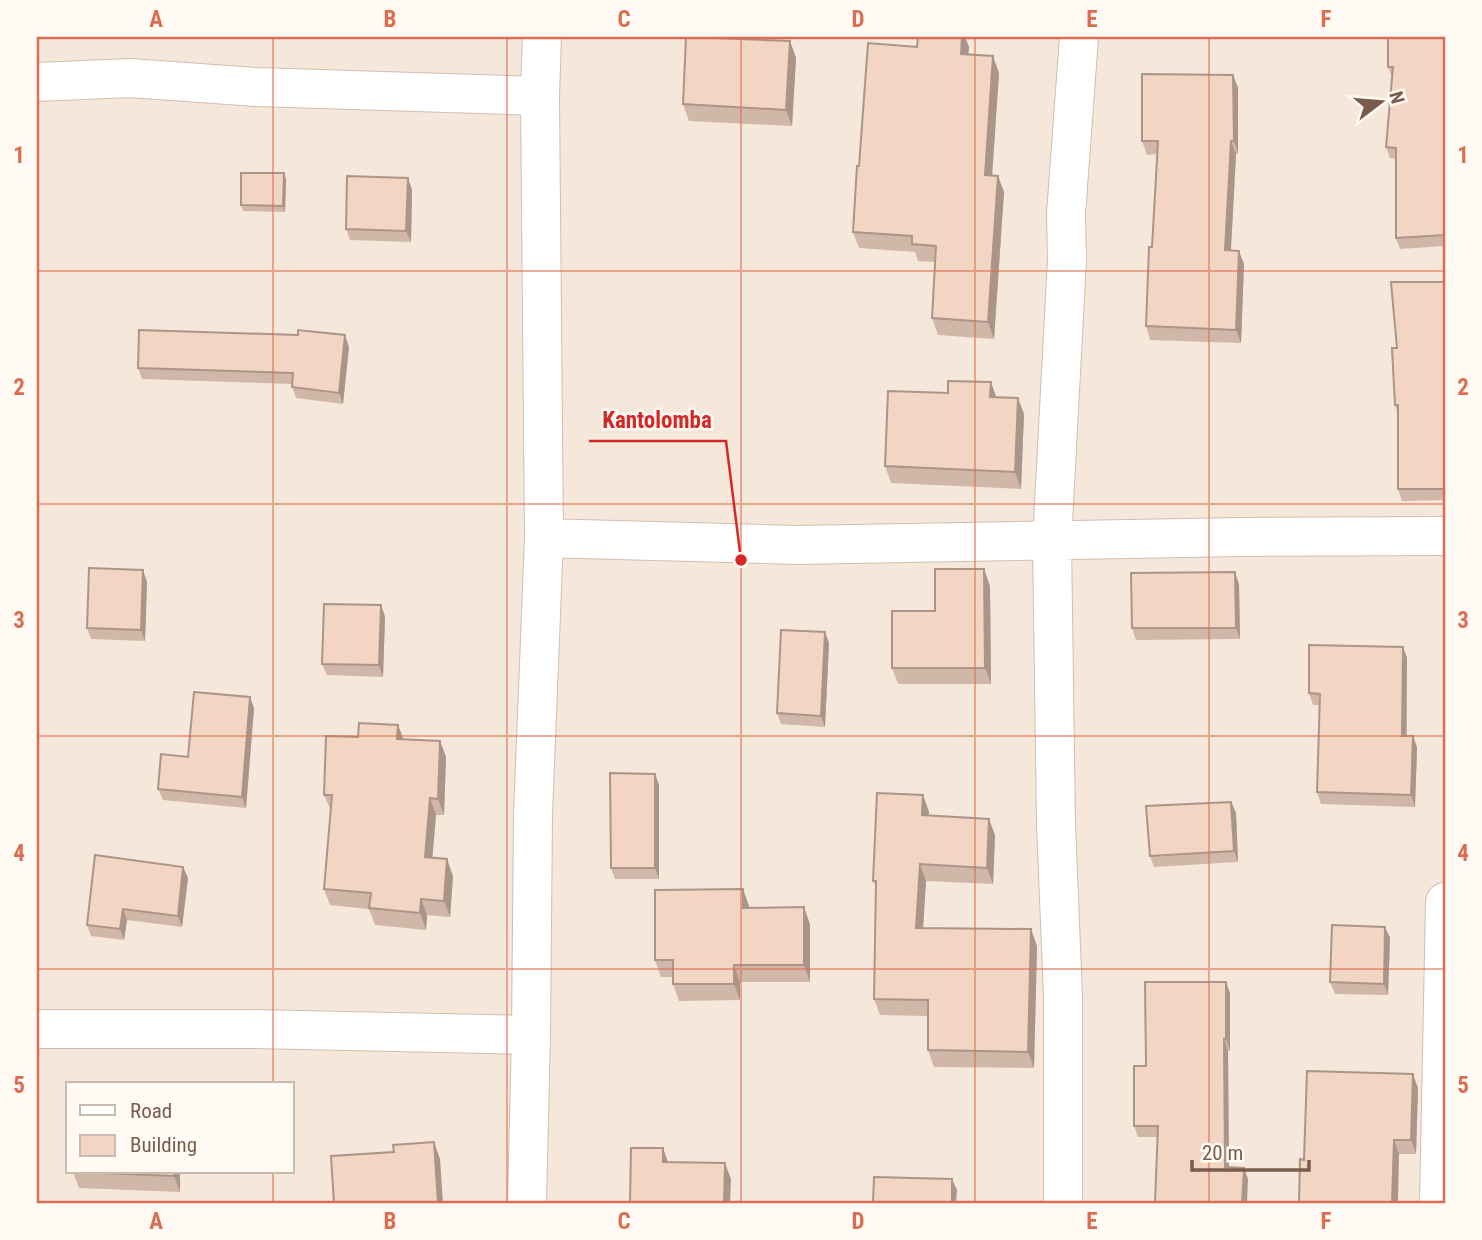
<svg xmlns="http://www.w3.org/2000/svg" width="1482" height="1240" font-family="'Roboto Condensed',sans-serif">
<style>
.residential{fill:#f5e8da;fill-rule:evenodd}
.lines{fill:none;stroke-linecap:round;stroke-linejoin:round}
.minor-casing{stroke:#d1beb0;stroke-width:40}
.minor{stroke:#fff;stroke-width:38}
.wall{fill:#d1b7a8}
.shaded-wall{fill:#aa9588}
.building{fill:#f3d5c3;stroke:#aa9588;stroke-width:2}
.grid{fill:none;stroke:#dc6d51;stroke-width:2;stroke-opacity:0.55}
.leader{fill:none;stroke:#d62828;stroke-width:2.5}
.callout-dot{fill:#d62828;stroke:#fffaf3;stroke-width:2.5}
.callout-label{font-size:23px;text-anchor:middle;font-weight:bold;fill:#d62828;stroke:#fffaf3;stroke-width:5;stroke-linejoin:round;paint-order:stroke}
.neatline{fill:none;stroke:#dc6d51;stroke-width:2.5}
.grid-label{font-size:23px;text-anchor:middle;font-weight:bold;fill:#dc6d51}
</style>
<rect width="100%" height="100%" fill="#fdf6ec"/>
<path class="residential" d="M37 37H1445V1203H37ZM68 1084H292V1172H68Z"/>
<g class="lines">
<defs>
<path id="minor" d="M37 82 130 78 257 87 540 96
M544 538 797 545 1242 537 1445 536
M37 1029H253L531 1035
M527 1203 531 1035 533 815 544 538 540 96 542 37
M1063 1203V996L1056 824 1052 541 1067 260 1066 214 1079 37
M1439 1203 1445 902"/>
</defs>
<use href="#minor" class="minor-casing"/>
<use href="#minor" class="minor"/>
</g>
<path class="wall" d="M918 37H965L969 47 968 54 999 73 992 175 1004 192 994 339 938 335 932 318 935 262 918 261 915 252 859 248 853 232 859 166 917 47Z
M1445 37V246L1400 249 1396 238V159L1390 158 1386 147 1392 77 1388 67Z
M790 41 796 58 792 126 689 121 683 104Z
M1233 75 1238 88V154H1236L1231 251 1244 264 1241 343 1150 340 1146 326 1158 154 1147 155 1142 141Z
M284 173 286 179 285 212 243 211 241 205Z
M408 178 412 190 411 242 350 240 346 229Z
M1445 282V500L1402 501 1398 489V415L1395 405 1397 348Z
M349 347 343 404 296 398 292 387V384L142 379 138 368Z
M996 397 1024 414 1021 489 891 483 885 466Z
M147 582 145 641 91 639 87 628Z
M1239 584 1240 639 1136 640 1132 628Z
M990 586 991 684H898L892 668 935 611Z
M381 605 385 617 383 677 327 675 322 664Z
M825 632 829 643 825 727 781 724 777 713Z
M1403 647 1407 658V736L1417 747 1415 807 1321 804 1317 792 1320 705H1313L1309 693Z
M254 708 246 808 163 800 158 789 188 757Z
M398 725 403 739 440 741 446 757 444 815H436L432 858 453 876 450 917 427 915 426 930 375 925 369 909 330 905 324 889 331 811 324 795 358 737Z
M655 774 659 785V879H615L611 868Z
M923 795 929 812V816L995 835 993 884 926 881 923 928 1037 946 1034 1068 934 1067 928 1050V1016L880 1015 874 999 876 887 873 881Z
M1231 802 1236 813 1238 862 1154 867 1150 856Z
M183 867 188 878 182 927 127 920 124 940 91 936 87 925Z
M743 889 749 908 810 924V982H740V1000L679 1001 673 984V977H661L655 960Z
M1385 927 1390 938 1388 995 1335 994 1330 982Z
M1230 993V1051H1228L1229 1167 1244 1168 1248 1179 1157 1137H1138L1134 1126 1146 1066Z
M1418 1088 1416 1154H1399L1304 1160Z
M73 1172H180V1192L79 1188Z"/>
<path class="shaded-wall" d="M962 37H965L969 47 967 70 961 54Z
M790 41 796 58 792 126 786 110Z
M993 56 999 73 991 191 985 175Z
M1233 75 1238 88V154L1234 141Z
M1231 141 1236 154 1230 264 1225 250Z
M284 173 286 179 285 212 283 206Z
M998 176 1004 192 994 339 988 322Z
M408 178 412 190 411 242 406 231Z
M1239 251 1244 264 1241 343 1236 330Z
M345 335 349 347 343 404 339 393Z
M991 382 997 399 990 397Z
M1018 398 1024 414 1021 489 1015 472Z
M984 569 990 586 991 684 985 668Z
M143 570 147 582 145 641 141 630Z
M1235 572 1239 584 1240 639 1236 628Z
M381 605 385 617 383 677 379 665Z
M825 632 829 643 825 727 821 716Z
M1403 647 1407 658 1406 747 1402 736Z
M250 697 254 708 246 808 242 797Z
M398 725 404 741 397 739Z
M1413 736 1417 747 1415 807 1411 795Z
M440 741 446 757 444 815 438 799Z
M655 774 659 785V879L655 868Z
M923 795 929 812 928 832 922 815Z
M430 798 436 815 431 874 425 857Z
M1231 802 1236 813 1238 862 1234 851Z
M989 819 995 835 993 884 987 868Z
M447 859 453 876 450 917 444 901Z
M920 864 926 881 922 944 916 928Z
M183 867 188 878 182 927 178 916Z
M743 889 749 906V924L743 908Z
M421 899 427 915 426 930 420 913Z
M804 907 810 924V982L804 965Z
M123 909 127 920 124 940 120 929Z
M1385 927 1390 938 1388 995 1384 984Z
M1031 929 1037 946 1034 1068 1028 1052Z
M734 965 740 982V1000L734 984Z
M1226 982 1230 993V1051L1226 1039Z
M1224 1039 1228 1051 1229 1178 1225 1167Z
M1413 1074 1418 1088 1416 1154 1411 1140Z
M1394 1140 1399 1154 1398 1203H1392Z
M434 1142 440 1159 443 1203H438Z
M663 1148 669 1165 663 1162Z
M725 1163 731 1179 730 1203H724Z
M1244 1168 1248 1179 1247 1203H1242Z
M174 1172H180V1192L174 1176Z
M952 1179 957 1190 956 1203H952Z"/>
<path class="building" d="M686 37 790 41 786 110 683 104Z
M918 37H962L961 54 993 56 985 175 998 176 988 322 932 318 936 246 912 244V236L853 232 857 166H859L868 43 917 47Z
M1388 37H1445V235L1396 238V148L1386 147 1393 67H1388Z
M1142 74 1233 75 1234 141H1231L1225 250 1239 251 1236 330 1146 326 1149 247H1152L1158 141H1142Z
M241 173H284L283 206 241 205Z
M347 176 408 178 406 231 346 229Z
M1391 282H1445V489H1398V405H1395L1392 348H1397Z
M139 330 298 335V330L345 335 339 393 292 387 293 373 138 368Z
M948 381 991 382 990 397 1018 398 1015 472 885 466 888 391 948 393Z
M89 568 143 570 141 630 87 628Z
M935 569H984L985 668H892V611H935Z
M1235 572 1236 628H1132L1131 573Z
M324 604 381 605 379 665 322 664Z
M781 630 825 632 821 716 777 713Z
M1309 645 1403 647 1402 736H1413L1411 795 1317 792 1320 694 1309 693Z
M194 692 250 697 242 797 158 789 161 754 188 757Z
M359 723 398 725 397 739 440 741 438 799 430 798 425 857 447 859 444 901 421 899 420 913 369 908 371 893 324 889 332 795H324L326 736 358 737Z
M610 773 655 774V868H611Z
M877 793 923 795 922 815 989 819 987 868 920 864 916 928 1031 929 1028 1052 928 1050V1000L874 999 876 881H873Z
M1231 802 1234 851 1150 856 1146 806Z
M95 855 183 867 178 916 123 909 120 929 87 925Z
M743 889V908L804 907V965H734V984H673V960H655V890Z
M1332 925 1385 927 1384 984 1330 982Z
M1145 982H1226V1039H1224L1225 1167 1244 1168 1242 1203H1155L1158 1126H1134V1066H1146Z
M1307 1071 1413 1074 1411 1140H1394L1392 1203H1299L1300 1159 1304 1160Z
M434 1142 438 1203H334L331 1156 394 1152 393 1145Z
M631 1148H663V1162L725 1163 724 1203H630Z
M77 1172H174V1176Z
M874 1177 952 1179V1203H873Z"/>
<path class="grid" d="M273 37V1084M507 37V1203M741 37V1203M975 37V1203M1209 37V1203M37 271H1445M37 504H1445M37 736H1445M37 969H1445M273 1172V1203"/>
<path class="leader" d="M741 560L726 441H589"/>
<circle class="callout-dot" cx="741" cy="560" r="7"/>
<g class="callout-label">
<text x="657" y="428">Kantolomba</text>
</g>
<rect width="1482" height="1240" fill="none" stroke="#fffaf3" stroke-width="77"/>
<rect x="66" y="1082" width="228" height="91" fill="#fffaf3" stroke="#cabbb1" stroke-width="2"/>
<rect x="80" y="1105" width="35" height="10" fill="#ffffff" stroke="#cabbb1" stroke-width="2"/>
<text x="130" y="1118" font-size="21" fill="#7a5c4d">Road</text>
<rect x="80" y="1135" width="35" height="21" fill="#f3d5c3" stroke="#cabbb1" stroke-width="2"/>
<text x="130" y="1152" font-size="21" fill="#7a5c4d">Building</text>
<g transform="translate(1381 102) rotate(74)" stroke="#fffaf3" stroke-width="5" paint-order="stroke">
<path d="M0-5L12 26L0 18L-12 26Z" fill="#7a5c4d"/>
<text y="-10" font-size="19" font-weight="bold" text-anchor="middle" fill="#7a5c4d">N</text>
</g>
<path d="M1192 1160v10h117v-10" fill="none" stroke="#7a5c4d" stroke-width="3.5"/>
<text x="1202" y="1160" font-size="21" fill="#7a5c4d" stroke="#fffaf3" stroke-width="5" paint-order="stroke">20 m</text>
<rect x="38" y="38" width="1406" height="1164" class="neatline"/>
<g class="grid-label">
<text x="156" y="27">A</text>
<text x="390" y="27">B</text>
<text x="624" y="27">C</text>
<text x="858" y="27">D</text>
<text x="1092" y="27">E</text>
<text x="1326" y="27">F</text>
<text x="19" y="163">1</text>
<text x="1463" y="163">1</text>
<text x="19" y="395">2</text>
<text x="1463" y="395">2</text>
<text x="19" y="628">3</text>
<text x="1463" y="628">3</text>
<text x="19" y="861">4</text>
<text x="1463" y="861">4</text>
<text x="19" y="1093">5</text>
<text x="1463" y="1093">5</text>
<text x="156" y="1229">A</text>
<text x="390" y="1229">B</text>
<text x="624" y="1229">C</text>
<text x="858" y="1229">D</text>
<text x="1092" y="1229">E</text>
<text x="1326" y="1229">F</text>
</g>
</svg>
